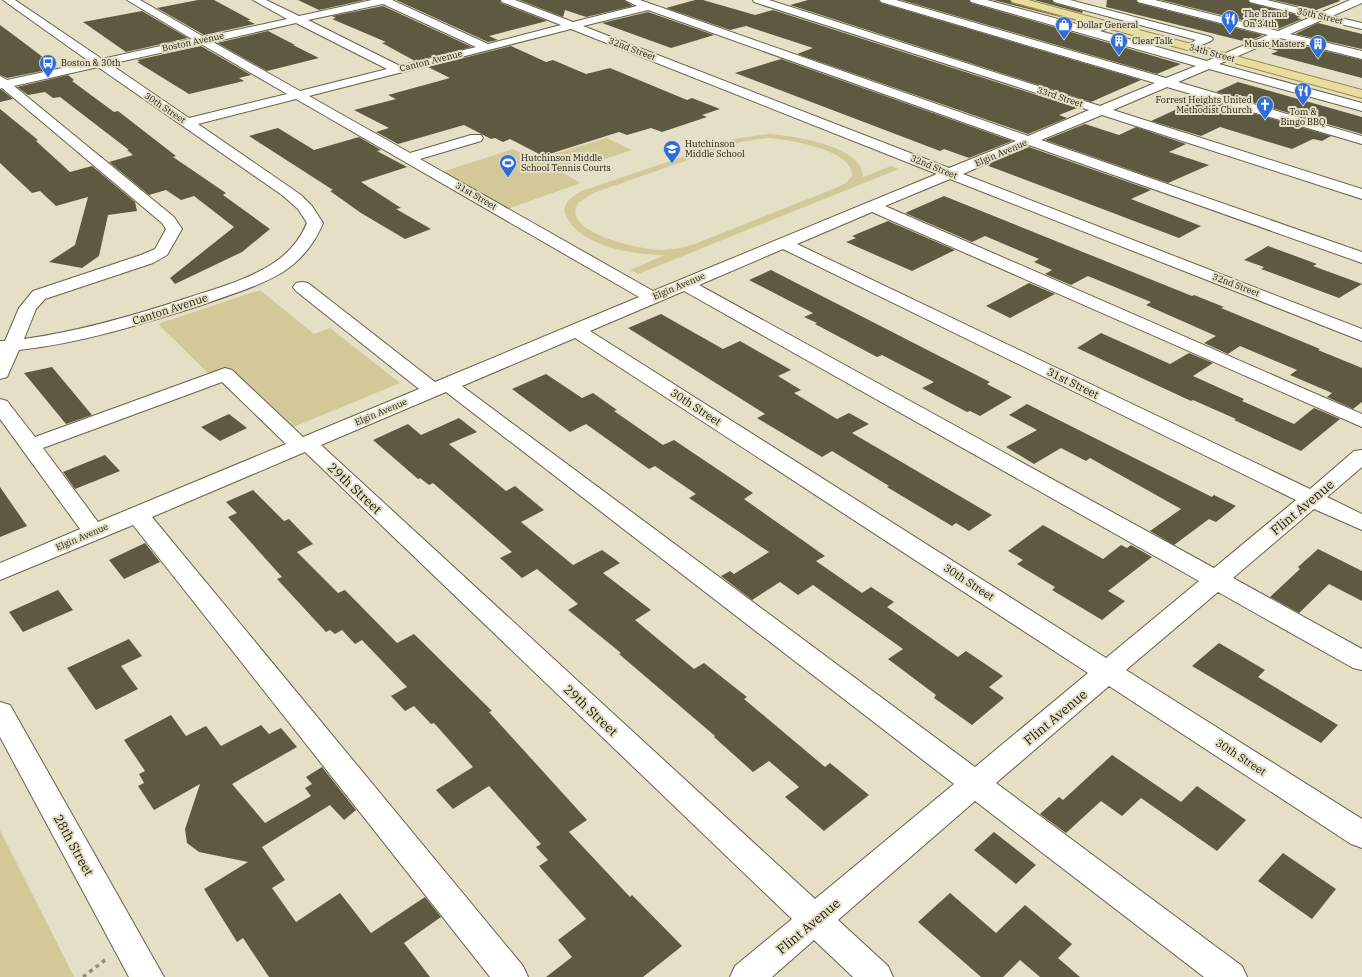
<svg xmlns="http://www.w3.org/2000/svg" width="1362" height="977" font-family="'IBM Plex Serif',serif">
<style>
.green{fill:#d3c998;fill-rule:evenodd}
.building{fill:#5e5941}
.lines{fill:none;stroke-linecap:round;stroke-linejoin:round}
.minor-casing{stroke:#666149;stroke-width:2}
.major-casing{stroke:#968945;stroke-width:2}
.path{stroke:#918d79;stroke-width:3.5;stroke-dasharray:4 4;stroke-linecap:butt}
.minor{fill:#fff;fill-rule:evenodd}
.major{fill:#e8dca1;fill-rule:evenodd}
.labels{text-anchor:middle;stroke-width:4;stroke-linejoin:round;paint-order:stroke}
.far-poi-label{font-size:9px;fill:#1b190f;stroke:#e5e0c5;text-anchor:start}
.far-street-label{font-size:9px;fill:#1b190f;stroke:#e5e0c5}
.street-label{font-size:11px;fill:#1b190f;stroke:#e5e0c5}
.near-street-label{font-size:13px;fill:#1b190f;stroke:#e5e0c5}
</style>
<rect width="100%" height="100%" fill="#e5e0c5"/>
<path class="green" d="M768 134C791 135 864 146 863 177L891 166 899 169 638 274 630 270 665 255C635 255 580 247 566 216 560 204 573 196 582 191L734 139ZM768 138C787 139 855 150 852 176L846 183 838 187 697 243C684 248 671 250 658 250 640 249 560 233 578 203L593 193 740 142Z
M606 138 632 150 563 173 581 183 502 211 436 174 513 149 535 160Z
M260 290 314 334 330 328 400 383 291 428 229 370 211 376 158 324Z
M0 830 74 977H0Z"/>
<path class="building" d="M198 0H214L251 20H247L255 24 204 35 157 8Z
M298 0H365L319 10Z
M396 0H500L501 3 547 21 489 36 498 40 488 42Z
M519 0H624L633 6 586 17 565 10 563 17Z
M695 0H703L755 15 773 10 1077 108 1059 115 1067 118 1028 134 797 54 813 48 746 26 730 30 666 8Z
M808 0H879L881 3 1141 80 1091 102 790 5Z
M901 0H969L971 3 1181 64 1157 74Z
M993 0H1010L1012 3 1080 22Z
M1034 0H1052L1054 3 1083 11 1082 13Z
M1107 0H1136L1138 3 1263 35 1247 42 1106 7Z
M1161 0H1248L1250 3 1301 16 1297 18 1302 19 1278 29Z
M1273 0H1339L1340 1 1316 10Z
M383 6 472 47 415 61 382 43 386 42 332 19 336 18 332 16Z
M142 11 188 38 126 52 83 22Z
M648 12 714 35 671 48 602 23Z
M1318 23 1362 34V49L1295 34Z
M0 25 23 42 57 68 7 78 0 75Z
M268 31 295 45H293L319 58 267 71 217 43Z
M1280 40 1362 60V78L1271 54 1278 51 1263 47Z
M201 46 251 75 239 78 244 81 189 94 137 62H140L137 60Z
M511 46 546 62 553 60 586 74 610 68 687 100 692 98 720 109 702 115 707 117 662 132 651 128 627 135 619 132 543 156 510 139 503 142 495 138 491 139 464 125 398 144 376 132 389 128 354 110 396 99 388 95 450 78 428 67Z
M781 59 1012 141 969 158 944 149 940 151 735 73Z
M68 75 74 80 72 81 114 112 118 111 176 156 173 157 226 193 223 195 270 229 242 252 175 284 170 278 234 227 194 196 181 200 166 190 149 195 109 162 133 155 127 150H129L60 97 53 98 45 92 28 95 17 87Z
M1238 82 1362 117V134L1216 92Z
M0 90H2L13 99 0 102Z
M1201 98 1331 136 1322 141 1313 139 1292 149 1220 127 1201 136 1151 121Z
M0 109 38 140 36 141 70 172 92 166 135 202 137 211 108 215 99 256 82 268 49 262 75 245 88 197 56 206 40 191 32 193 0 163Z
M1085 124 1119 135 1136 127 1186 144 1169 152 1209 165 1168 183 1045 140Z
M278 128 314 150 359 137 381 150 377 151 407 167 361 182 401 208 396 209 431 229 405 239 361 213 330 191 333 190 249 136Z
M1029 147 1151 190 1131 199 1201 226 1179 238 986 165Z
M944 196 1192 296 1194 295 1224 307 1221 308 1320 349 1318 350 1362 368V402L1353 409 1327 397 1332 393 1290 375 1297 370 1240 346 1228 354 1204 343 1216 336 1146 305 1151 302 1088 276 1071 285 1045 274 1052 270 1034 262 1039 259 985 236 972 242 905 213Z
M888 221 955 250 912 271 846 242 856 238 852 236Z
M1268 246 1317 264 1313 266 1362 284 1339 298 1261 269 1264 267 1244 260Z
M771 270 990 382 987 384 1012 397 980 416 970 411 967 412 922 388 934 382 882 355 877 357 815 324 817 323 804 317 813 313 749 280Z
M1029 283 1055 294 1010 318 986 306Z
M661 314 723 349 740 341 791 370 778 376 801 390 794 393 837 419 849 413 869 424 852 433 992 515 969 531 956 523 952 526 887 487 889 486 832 451 822 457 757 418 765 414 628 328Z
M1101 333 1170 364 1189 353 1213 363 1193 376 1244 399 1242 401 1294 424 1314 408 1340 419 1301 451 1234 420 1236 419 1193 400 1191 401 1077 348Z
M52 367 92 415 66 424 24 373Z
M546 374 582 398 593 393 617 410 614 411 663 445 674 440 753 493 744 499 825 556 816 561 862 593 871 587 894 602 887 607 958 657 966 651 1003 676 989 687 1004 698 972 725 934 698 936 695 888 659 903 649 813 585 798 595 780 582 752 600 721 576 730 571 734 574 769 552 689 498 696 494 655 466 649 469 586 424 570 432 512 389Z
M1027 404 1212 497 1214 495 1236 506 1216 522 1209 519 1174 545 1150 531 1181 509 1090 458 1086 461 1061 448 1034 464 1006 447 1037 430 1009 415Z
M229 414 247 428 220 441 201 427Z
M459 418 477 432 449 444 506 491 515 486 544 510 521 522 573 565 602 550 620 563 603 573 651 610 635 620 694 669 704 663 747 697 744 699 825 767 830 763 869 795 824 831 785 797 799 787 769 761 753 772 714 737 715 736 619 654 621 653 568 610 578 604 537 569 522 578 500 558 512 552 433 483 429 485 420 478 418 479 373 440 408 424 421 435Z
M105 455 120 471 75 489 63 472Z
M0 487 27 526 0 537Z
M253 490 284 521 289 519 313 544 297 552 338 593 345 590 397 643 414 634 492 711 489 712 587 820 569 832 630 897 632 895 682 946 643 977H546L572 957 558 940 586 919 539 866 548 860 536 847 541 844 489 786 453 809 436 790 473 767 434 723 431 724 414 706 405 711 391 696 407 687 362 640 355 644 342 630 335 634 330 630 326 632 277 579 282 577 228 517 237 513 226 502Z
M1043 525 1103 559 1121 545 1127 548 1131 545 1152 557 1108 591 1125 601 1102 620 1052 590 1055 587 1017 564 1023 560 1008 551Z
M145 543 160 562 124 579 109 560Z
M1318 549 1362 571V601L1329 584 1299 613 1270 597 1300 569 1298 567Z
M58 590 73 610 23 632 9 612Z
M129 639 142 656 121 666 138 689 96 710 67 668Z
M1219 643 1265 670 1258 677 1338 725 1321 743 1192 666Z
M171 715 186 736 206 726 221 746 261 725 269 734 281 728 297 747 232 784 265 823 311 796 305 788 312 784 306 777 322 767 356 810 344 820 330 805 262 847 285 880 272 888 296 922 340 893 371 933 425 897 441 917 404 943 430 977H269L243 938 237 942 204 889 248 862 199 852 187 843 185 829 200 784 154 810 138 786 144 783 139 774 145 771 124 740Z
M1112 755 1181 802 1197 786 1246 820 1217 851 1141 798 1122 816 1101 801 1066 833 1040 814 1059 797 1063 800Z
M994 832 1036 865 1016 884 974 850Z
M1283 853 1336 889 1312 919 1258 881Z
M950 893 996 933 1025 905 1072 944 1058 958 1080 977H1040L1020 960 1003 977H981L918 922Z"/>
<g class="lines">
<defs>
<path id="minor" d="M3 0H15L102 59 192 39 127 0H140L204 37 287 19 253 0H266L299 16 372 0H392L488 44 561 25 502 2 501 0H515L573 22 637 6 625 0H640L1028 136 1089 110 754 2 753 0H769L1100 106 1155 83 881 2 880 0H896L1166 78 1196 66 971 2 970 0H987L1088 27 1107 22 1111 23 1113 25 1111 27 1100 31 1207 61 1268 35 1138 2 1137 0H1155L1278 31 1311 17 1250 2 1249 0H1267L1320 13 1350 0H1362V3L1332 16 1362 23V29L1322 20 1290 34 1362 51V59L1280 38 1219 64 1362 103V111L1209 69 1178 82 1362 136V144L1167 87 1113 110 1362 189V199L1102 115 1041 140 1362 252V263L1029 145 963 174 1362 329V341L950 179 885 206 1362 414V427L872 212 797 244 1310 489 1354 451 1362 450V467L1327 497 1362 514V530L1314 509 1233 578 1362 649V670L1353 668 1218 592 1126 670 1362 819V848L1351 844 1109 686 996 783 1242 966 1247 977H1204L975 801 838 920 888 966 893 977H853L814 940 772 977H730L735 966 792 919 305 452 152 517 523 966 528 977H490L133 525 0 580V563L80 529 0 419V399L7 401 35 437 225 368 232 370 303 437 419 389 296 291 293 287 296 283 302 282 308 283 435 382 639 297 296 99 198 124 301 195 312 206 323 223C315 243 301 260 283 272 258 287 229 295 202 305 142 324 82 343 19 350L7 377 0 379V341H5L19 308 33 291 141 255 155 249 166 229 162 223 2 88 0 89V76L7 80 90 62ZM383 4 476 47 400 66 308 20ZM648 10 1016 141 949 168 583 26ZM296 23 387 69 300 91 213 42ZM571 29 937 174 653 291 420 159 481 141 483 138 481 135H471L410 153 309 96ZM201 44 287 94 189 118 110 64ZM98 67 282 195 298 209 307 223C300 240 288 254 272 264 247 280 218 288 190 297 136 315 81 331 24 339L36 309 45 299 153 263 167 255 182 229 174 217 14 86ZM783 249 1296 500 1214 568 699 285ZM684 291 1199 581 1106 658 590 331ZM575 338 1088 673 975 767 462 386ZM222 382 286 444 98 522 43 448ZM446 392 954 784 815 899 321 445Z
M1053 0H1070L1211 37 1213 39 1211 41 1190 50 1184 47 1196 40 1054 2Z
M0 702 10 705 164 977H129L0 737Z"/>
<path id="major" d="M1011 0H1028L1362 90V98L1012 2Z"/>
</defs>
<use href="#minor" class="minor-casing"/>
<use href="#major" class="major-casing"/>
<path class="path" d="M83 977 105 960"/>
<use href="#minor" class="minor"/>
<use href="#major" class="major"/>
</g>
<defs>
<symbol id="restaurant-pin" viewBox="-11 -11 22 30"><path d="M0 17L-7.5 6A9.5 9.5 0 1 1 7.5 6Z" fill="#2e6edc" stroke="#e5e0c5"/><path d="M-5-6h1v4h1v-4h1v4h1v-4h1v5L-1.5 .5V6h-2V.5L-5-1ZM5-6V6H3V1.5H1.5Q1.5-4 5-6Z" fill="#fff"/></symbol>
<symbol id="shop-pin" viewBox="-11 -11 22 30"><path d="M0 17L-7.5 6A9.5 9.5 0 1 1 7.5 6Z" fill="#2e6edc" stroke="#e5e0c5"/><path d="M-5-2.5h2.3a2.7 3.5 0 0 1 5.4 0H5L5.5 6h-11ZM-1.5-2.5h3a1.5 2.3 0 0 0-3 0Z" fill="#fff"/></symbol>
<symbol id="building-pin" viewBox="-11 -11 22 30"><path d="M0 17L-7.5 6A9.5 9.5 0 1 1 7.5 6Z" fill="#2e6edc" stroke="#e5e0c5"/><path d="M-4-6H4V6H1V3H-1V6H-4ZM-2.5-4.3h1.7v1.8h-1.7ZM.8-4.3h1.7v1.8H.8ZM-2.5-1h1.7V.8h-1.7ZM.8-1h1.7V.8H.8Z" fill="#fff"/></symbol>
<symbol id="bus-pin" viewBox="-11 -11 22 30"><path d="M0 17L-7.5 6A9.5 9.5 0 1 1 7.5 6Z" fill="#2e6edc" stroke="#e5e0c5"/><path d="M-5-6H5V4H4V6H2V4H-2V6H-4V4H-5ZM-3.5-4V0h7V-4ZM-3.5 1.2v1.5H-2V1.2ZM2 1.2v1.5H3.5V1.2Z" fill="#fff"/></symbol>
<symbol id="church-pin" viewBox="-11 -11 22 30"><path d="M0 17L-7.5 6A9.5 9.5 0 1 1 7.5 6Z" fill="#2e6edc" stroke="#e5e0c5"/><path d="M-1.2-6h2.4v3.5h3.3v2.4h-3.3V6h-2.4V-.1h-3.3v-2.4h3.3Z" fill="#fff"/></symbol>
<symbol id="school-pin" viewBox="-11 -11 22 30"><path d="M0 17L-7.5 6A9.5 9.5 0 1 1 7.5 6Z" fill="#2e6edc" stroke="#e5e0c5"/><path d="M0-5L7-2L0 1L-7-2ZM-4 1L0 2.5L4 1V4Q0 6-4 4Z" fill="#fff"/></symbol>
<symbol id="stadium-pin" viewBox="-11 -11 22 30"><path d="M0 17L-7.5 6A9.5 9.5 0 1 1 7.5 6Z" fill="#2e6edc" stroke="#e5e0c5"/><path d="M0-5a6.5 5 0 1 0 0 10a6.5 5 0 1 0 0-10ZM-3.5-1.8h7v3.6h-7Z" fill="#fff"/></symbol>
</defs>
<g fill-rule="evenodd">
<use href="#restaurant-pin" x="1220" y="9" width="20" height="27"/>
<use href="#shop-pin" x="1054" y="15" width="20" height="27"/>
<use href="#building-pin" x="1109" y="31" width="20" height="27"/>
<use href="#building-pin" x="1308" y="34" width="20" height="27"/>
<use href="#bus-pin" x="38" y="53" width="20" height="27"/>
<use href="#restaurant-pin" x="1293" y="81" width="20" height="27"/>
<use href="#church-pin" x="1255" y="95" width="20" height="27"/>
<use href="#school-pin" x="662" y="139" width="20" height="27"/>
<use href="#stadium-pin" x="498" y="153" width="20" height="27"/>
</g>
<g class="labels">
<g class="far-poi-label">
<text x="1243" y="17">The Brand<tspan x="1243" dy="10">On 34th</tspan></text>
<text x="1077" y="28">Dollar General</text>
<text x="1132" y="44">ClearTalk</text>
<text x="1305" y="47" text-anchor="end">Music Masters</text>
<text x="61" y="66">Boston &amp; 30th</text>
<text x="1252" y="103" text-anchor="end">Forrest Heights United<tspan x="1252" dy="10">Methodist Church</tspan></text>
<text x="1303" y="115" text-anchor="middle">Tom &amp;<tspan x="1303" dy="10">Bingo BBQ</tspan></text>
<text x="685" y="147">Hutchinson<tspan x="685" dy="10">Middle School</tspan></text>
<text x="521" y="161">Hutchinson Middle<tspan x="521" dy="10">School Tennis Courts</tspan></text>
</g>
<g class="far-street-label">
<text transform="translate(1320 16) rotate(13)" y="3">35th Street</text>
<text transform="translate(193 42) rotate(-12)" y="3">Boston Avenue</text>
<text transform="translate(632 49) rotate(21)" y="3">32nd Street</text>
<text transform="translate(1212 53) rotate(15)" y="3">34th Street</text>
<text transform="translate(431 61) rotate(-14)" y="3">Canton Avenue</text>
<text transform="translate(1060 97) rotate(18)" y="3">33rd Street</text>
<text transform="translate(165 108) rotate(34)" y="3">30th Street</text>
<text transform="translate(1001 153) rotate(-23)" y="3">Elgin Avenue</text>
<text transform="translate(934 167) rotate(22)" y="3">32nd Street</text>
<text transform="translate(476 196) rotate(30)" y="3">31st Street</text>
<text transform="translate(1236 285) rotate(21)" y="3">32nd Street</text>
<text transform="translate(679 286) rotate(-23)" y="3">Elgin Avenue</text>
<text transform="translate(381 412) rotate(-23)" y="3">Elgin Avenue</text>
<text transform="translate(82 537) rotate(-23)" y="3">Elgin Avenue</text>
</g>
<g class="street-label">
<text transform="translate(170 309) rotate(-18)" y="4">Canton Avenue</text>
<text transform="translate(1073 383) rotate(26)" y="4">31st Street</text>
<text transform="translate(696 407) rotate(33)" y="4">30th Street</text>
<text transform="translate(969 582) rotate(33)" y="4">30th Street</text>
<text transform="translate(1241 757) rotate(33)" y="4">30th Street</text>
</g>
<g class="near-street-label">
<text transform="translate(355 488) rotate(43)" y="5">29th Street</text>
<text transform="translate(1302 507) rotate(-40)" y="5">Flint Avenue</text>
<text transform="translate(591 710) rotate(43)" y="5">29th Street</text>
<text transform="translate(1055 717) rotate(-40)" y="5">Flint Avenue</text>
<text transform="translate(74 845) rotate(61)" y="5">28th Street</text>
<text transform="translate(808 926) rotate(-40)" y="5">Flint Avenue</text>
</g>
</g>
</svg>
